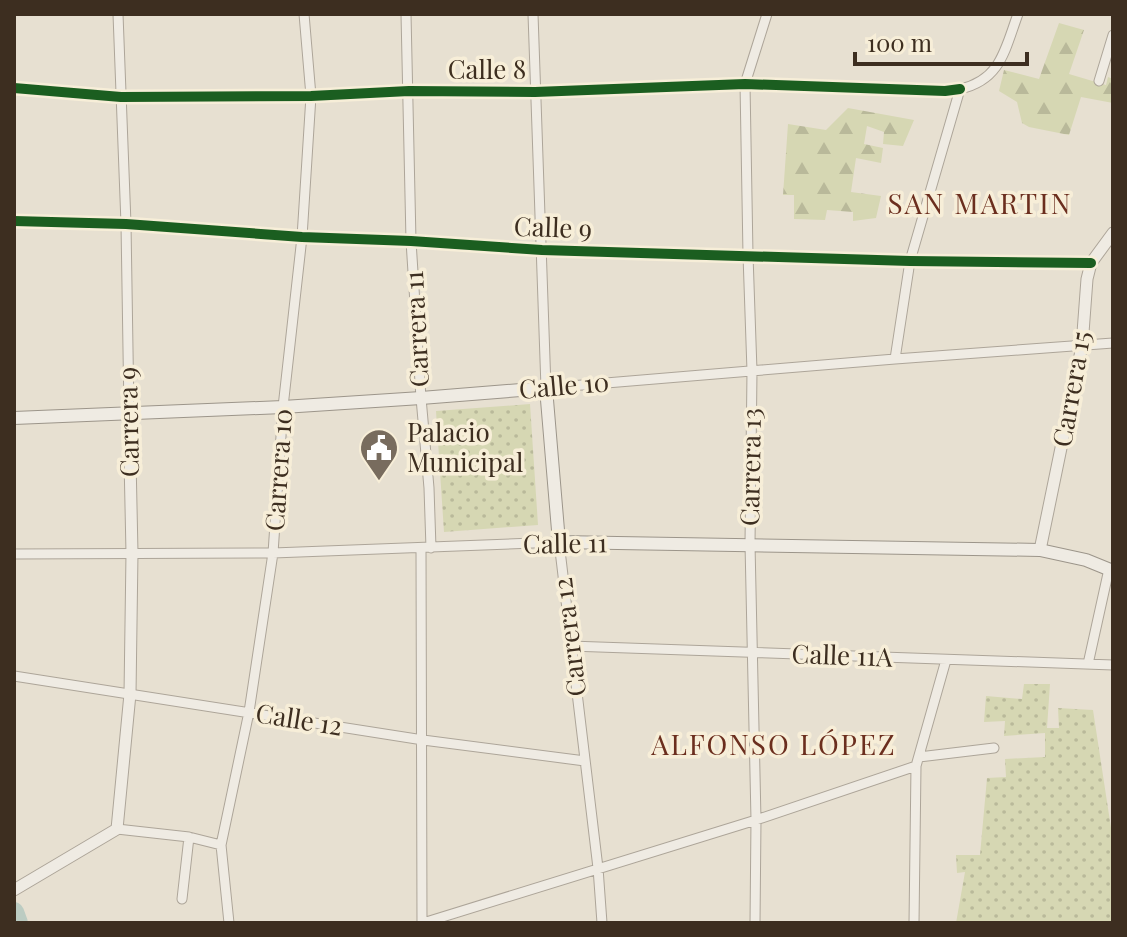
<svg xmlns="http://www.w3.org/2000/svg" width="1127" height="937" font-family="'Playfair Display',serif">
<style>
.grass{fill:url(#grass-dots)}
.forest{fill:url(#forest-firs)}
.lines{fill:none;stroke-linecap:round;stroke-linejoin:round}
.river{stroke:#bcccc2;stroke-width:20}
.minor-casing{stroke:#ada599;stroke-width:11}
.tertiary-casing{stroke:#ada599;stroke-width:13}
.secondary-casing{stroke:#9c958a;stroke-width:14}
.minor{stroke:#efebe3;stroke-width:9}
.tertiary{stroke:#efebe3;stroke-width:11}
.secondary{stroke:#efebe3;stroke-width:12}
.cycleway-casing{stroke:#f7eed8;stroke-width:15}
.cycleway{stroke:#1b5e20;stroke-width:10}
.labels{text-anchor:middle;stroke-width:7;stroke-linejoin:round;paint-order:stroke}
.street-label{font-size:26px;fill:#3d2e20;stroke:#f7eed8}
.poi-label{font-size:26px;fill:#3d2e20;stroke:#f7eed8;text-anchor:start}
.neighbourhood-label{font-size:28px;letter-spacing:2px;fill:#6b2e1e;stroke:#f7eed8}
</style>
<defs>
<pattern id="grass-dots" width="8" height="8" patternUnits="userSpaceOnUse" patternTransform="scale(2)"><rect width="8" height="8" fill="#d6d7b3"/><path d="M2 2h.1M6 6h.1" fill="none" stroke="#b9b99a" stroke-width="1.8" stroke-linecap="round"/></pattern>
<pattern id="forest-firs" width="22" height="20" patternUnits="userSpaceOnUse" patternTransform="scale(2)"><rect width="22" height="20" fill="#d6d7b3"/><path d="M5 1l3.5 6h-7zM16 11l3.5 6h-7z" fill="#b9b99a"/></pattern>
</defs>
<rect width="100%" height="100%" fill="#e7e0d1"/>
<path class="grass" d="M530 404 538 525 444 532 436 411Z
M1024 684H1050L1047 728H1059L1058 708 1093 710 1113 841V923H956L965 872 957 873 956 855H980L987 778 1006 777 1005 759 1045 757V733L1004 736 1005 721 984 722 986 696 1022 699Z"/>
<path class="forest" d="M1059 23 1084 30 1069 74 1106 85 1108 77 1113 79V103L1081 97 1069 135 1029 127 1022 123 1017 102 999 91 1004 70 1039 79Z
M848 108 914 120 903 146 883 144 884 132 867 126 864 144 883 148 881 163 856 158 851 192 881 196 876 218 853 221V212L827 210 825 220 794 219V195H783L788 124 826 130Z"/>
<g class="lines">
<path class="river" d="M14 912 18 923"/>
<defs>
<path id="minor" d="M118 14 126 224 129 412
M406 14 411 241 421 398 429 488 431 548
M533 14 546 388 895 359 1113 343
M1099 81 1113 35
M14 88 121 97 311 96 409 91 535 92 745 84 945 91 960 89
M14 221 126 224 302 237 411 241 542 250 910 261 1091 263
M895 359 910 261 960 89C1001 80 1005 49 1018 14
M421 549 422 923
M14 554 273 553 559 542 598 868 602 923
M570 646 1113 665
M1088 664 1109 569
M14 676 423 740 585 761
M919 757 994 748
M117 829 189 837 221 845
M182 899 189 837
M229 923 221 845 249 712 273 553 283 407 302 237 311 96 304 14
M423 923 756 820 916 766
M755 923 756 820 750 544 752 371 748 255 745 84 767 14
M914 923 916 766 946 660"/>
<path id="tertiary" d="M1040 550 1082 346 1087 279 1091 263 1113 233
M14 890 117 829 130 694 132 553 129 412"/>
<path id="secondary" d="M14 418 283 407 421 398 546 388 559 542 1040 550 1086 560 1113 571"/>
</defs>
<use href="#minor" class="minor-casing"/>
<use href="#tertiary" class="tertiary-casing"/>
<use href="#secondary" class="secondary-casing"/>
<use href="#minor" class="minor"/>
<use href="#tertiary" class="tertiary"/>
<use href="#secondary" class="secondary"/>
<defs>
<path id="cycleway" d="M14 88 121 97 311 96 409 91 535 92 745 84 945 91 960 89
M14 221 126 224 302 237 411 241 542 250 910 261 1091 263"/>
</defs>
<use href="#cycleway" class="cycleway-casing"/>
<use href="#cycleway" class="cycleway"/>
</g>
<defs>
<symbol id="civic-pin" viewBox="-11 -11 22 30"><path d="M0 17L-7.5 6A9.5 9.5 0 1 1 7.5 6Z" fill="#786c5e" stroke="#f7eed8"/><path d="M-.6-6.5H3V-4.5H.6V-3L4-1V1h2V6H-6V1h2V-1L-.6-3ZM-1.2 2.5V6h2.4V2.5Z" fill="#fff"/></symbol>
</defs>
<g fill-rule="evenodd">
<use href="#civic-pin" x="357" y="426" width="44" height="60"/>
</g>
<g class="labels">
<g class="street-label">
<text x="487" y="79">Calle 8</text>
<text transform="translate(553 228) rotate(2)" y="9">Calle 9</text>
<text transform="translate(417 329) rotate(-93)" y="9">Carrera 11</text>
<text transform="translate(564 386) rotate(-5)" y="9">Calle 10</text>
<text transform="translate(1072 389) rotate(-80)" y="9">Carrera 15</text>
<text transform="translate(129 422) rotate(-91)" y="9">Carrera 9</text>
<text transform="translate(751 467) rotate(-89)" y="9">Carrera 13</text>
<text transform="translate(279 470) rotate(-86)" y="9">Carrera 10</text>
<text transform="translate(565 544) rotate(-1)" y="9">Calle 11</text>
<text transform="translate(570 637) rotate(-97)" y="9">Carrera 12</text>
<text transform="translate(842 656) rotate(2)" y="9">Calle 11A</text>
<text transform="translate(299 720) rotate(9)" y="9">Calle 12</text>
</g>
<g class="poi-label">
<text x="407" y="442">Palacio<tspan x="407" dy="30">Municipal</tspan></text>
</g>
<g class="neighbourhood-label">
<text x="980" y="214">SAN MARTIN</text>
<text x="774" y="755">ALFONSO LÓPEZ</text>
</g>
</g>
<rect width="1127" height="937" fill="none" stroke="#3d2e20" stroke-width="32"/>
<path d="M855 52v12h172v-12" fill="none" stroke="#3d2e20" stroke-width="4"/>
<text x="867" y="52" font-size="24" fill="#3d2e20" stroke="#f7eed8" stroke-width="6" paint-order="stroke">100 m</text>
</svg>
